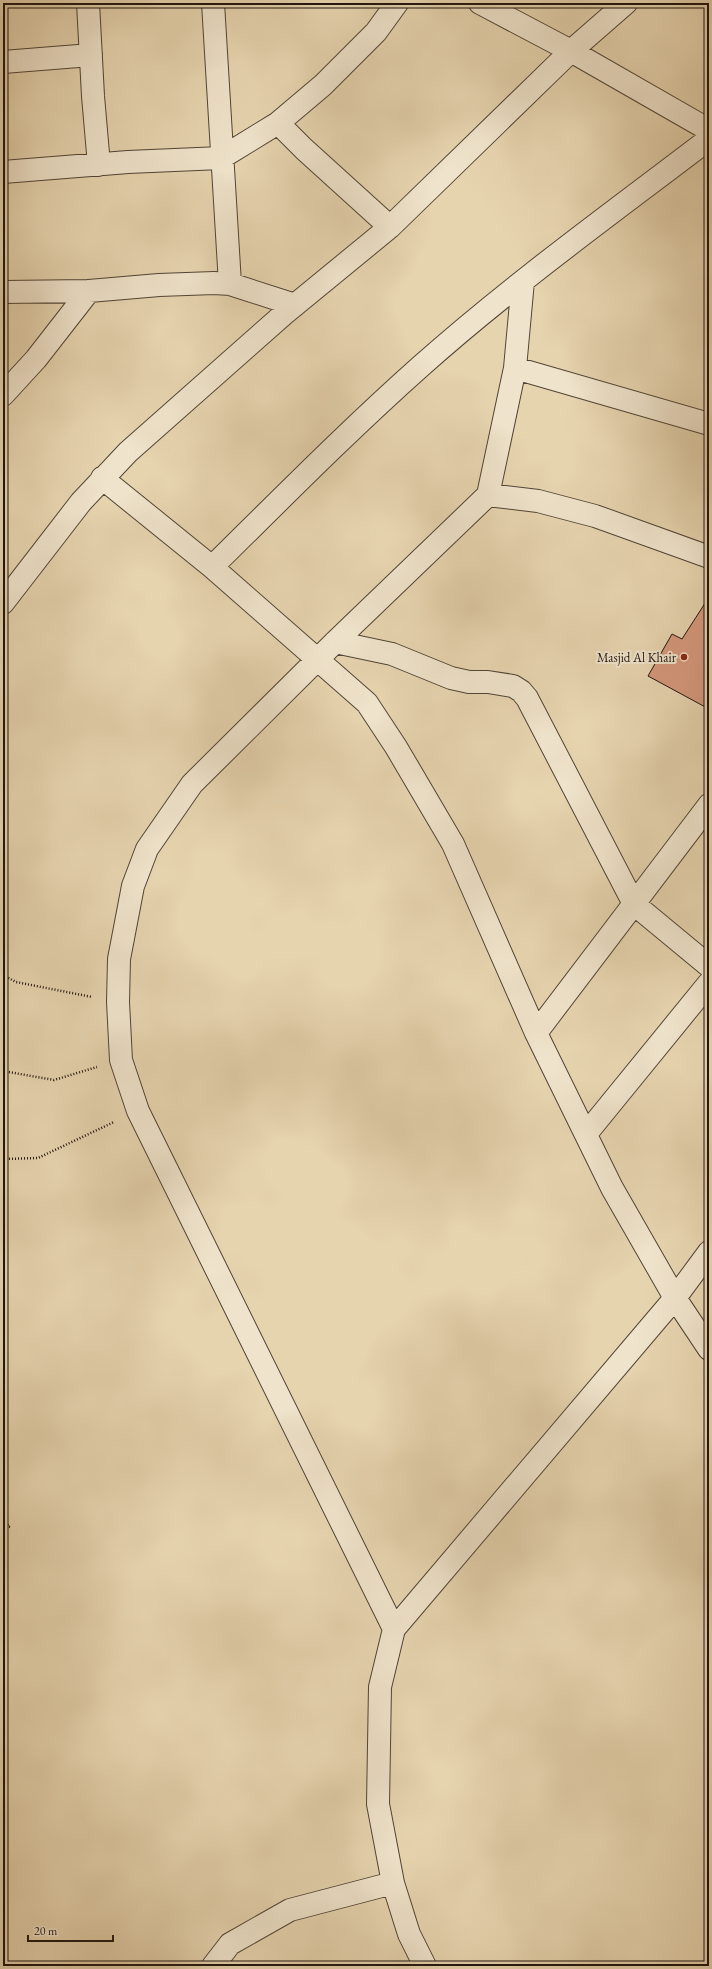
<svg xmlns="http://www.w3.org/2000/svg" width="712" height="1969" font-family="'EB Garamond',serif">
<style>
.building{fill:#d5987d;stroke:#1f140e}
.lines{fill:none;stroke-linecap:round;stroke-linejoin:round}
.minor-casing{stroke:#514436;stroke-width:24}
.path{stroke:#1f140e;stroke-width:2.5;stroke-dasharray:1 2;stroke-linecap:butt}
.minor{stroke:#efe3cb;stroke-width:22}
.poi-dot{fill:#8f2418;stroke:#efe3cb;stroke-width:1.5}
.labels{text-anchor:middle;stroke-width:4;stroke-linejoin:round;paint-order:stroke}
.poi-label{font-size:13px;fill:#1f140e;stroke:#efe3cb;text-anchor:end}
</style>
<rect width="100%" height="100%" fill="#e6d4af"/>
<filter id="stains"><feTurbulence type="fractalNoise" baseFrequency=".005" numOctaves="4"/><feColorMatrix values="0 0 0 0 .2 0 0 0 0 .09 0 0 0 0 .02 0 0 0 .5 -.17"/></filter>
<radialGradient id="worn" r=".72"><stop offset=".6" stop-color="#630" stop-opacity="0"/><stop offset="1" stop-color="#630" stop-opacity=".3"/></radialGradient>
<path class="building" d="M709 597V709L648 676 672 634 682 639Z"/>
<g class="lines">
<defs>
<path id="minor" d="M88 3 93 96 99 165
M213 3 230 284
M480 3 571 51 709 130
M3 62 91 55
M278 123 304 149 390 227
M3 172 128 162 221 158 278 123 323 85 376 32 397 3
M3 292 89 291 159 285 214 283 230 284 295 305
M515 368 709 424
M3 395 36 359 89 291
M102 478 212 567 367 703 396 747 453 844 536 1033 612 1188 675 1298 709 1349
M488 495 538 501 595 516 709 557
M212 567C281 499 349 430 421 366 512 285 612 213 709 139
M3 603 81 502 128 452 284 314 390 227 571 51 626 3
M335 642 392 654 451 678 469 682H488L513 686 521 691 527 698 634 904 709 966
M536 1033 709 805
M586 1134 709 983
M394 1629 675 1298 709 1252
M213 1966 230 1944 290 1910 393 1883
M425 1966 409 1934 393 1883 378 1804 380 1687 394 1629 138 1111 121 1060 118 1002 119 959 133 886 147 849 192 784 335 642 488 495 515 368 523 281"/>
</defs>
<use href="#minor" class="minor-casing"/>
<path class="path" d="M3 975 16 982 92 997
M3 1071 54 1080 97 1067
M3 1159 38 1158 114 1122
M3 1521 10 1527
M3 1526 10 1527"/>
<use href="#minor" class="minor"/>
</g>
<circle class="poi-dot" cx="684" cy="657" r="4"/>
<g class="labels">
<g class="poi-label">
<text x="676" y="662">Masjid Al Khair</text>
</g>
</g>
<rect width="712" height="1969" fill="none" stroke="#e6d4af" stroke-width="16"/>
<rect x="4" y="4" width="704" height="1961" fill="none" stroke="#1f140e" stroke-width="2"/>
<rect x="8" y="8" width="696" height="1953" fill="none" stroke="#1f140e"/>
<path d="M28 1935v6h85v-6" fill="none" stroke="#1f140e" stroke-width="2"/>
<text x="34" y="1935" font-size="12" fill="#1f140e" stroke="#efe3cb" stroke-width="3" paint-order="stroke">20 m</text>
<rect width="100%" height="100%" filter="url(#stains)"/>
<rect width="100%" height="100%" fill="url(#worn)"/>
</svg>
